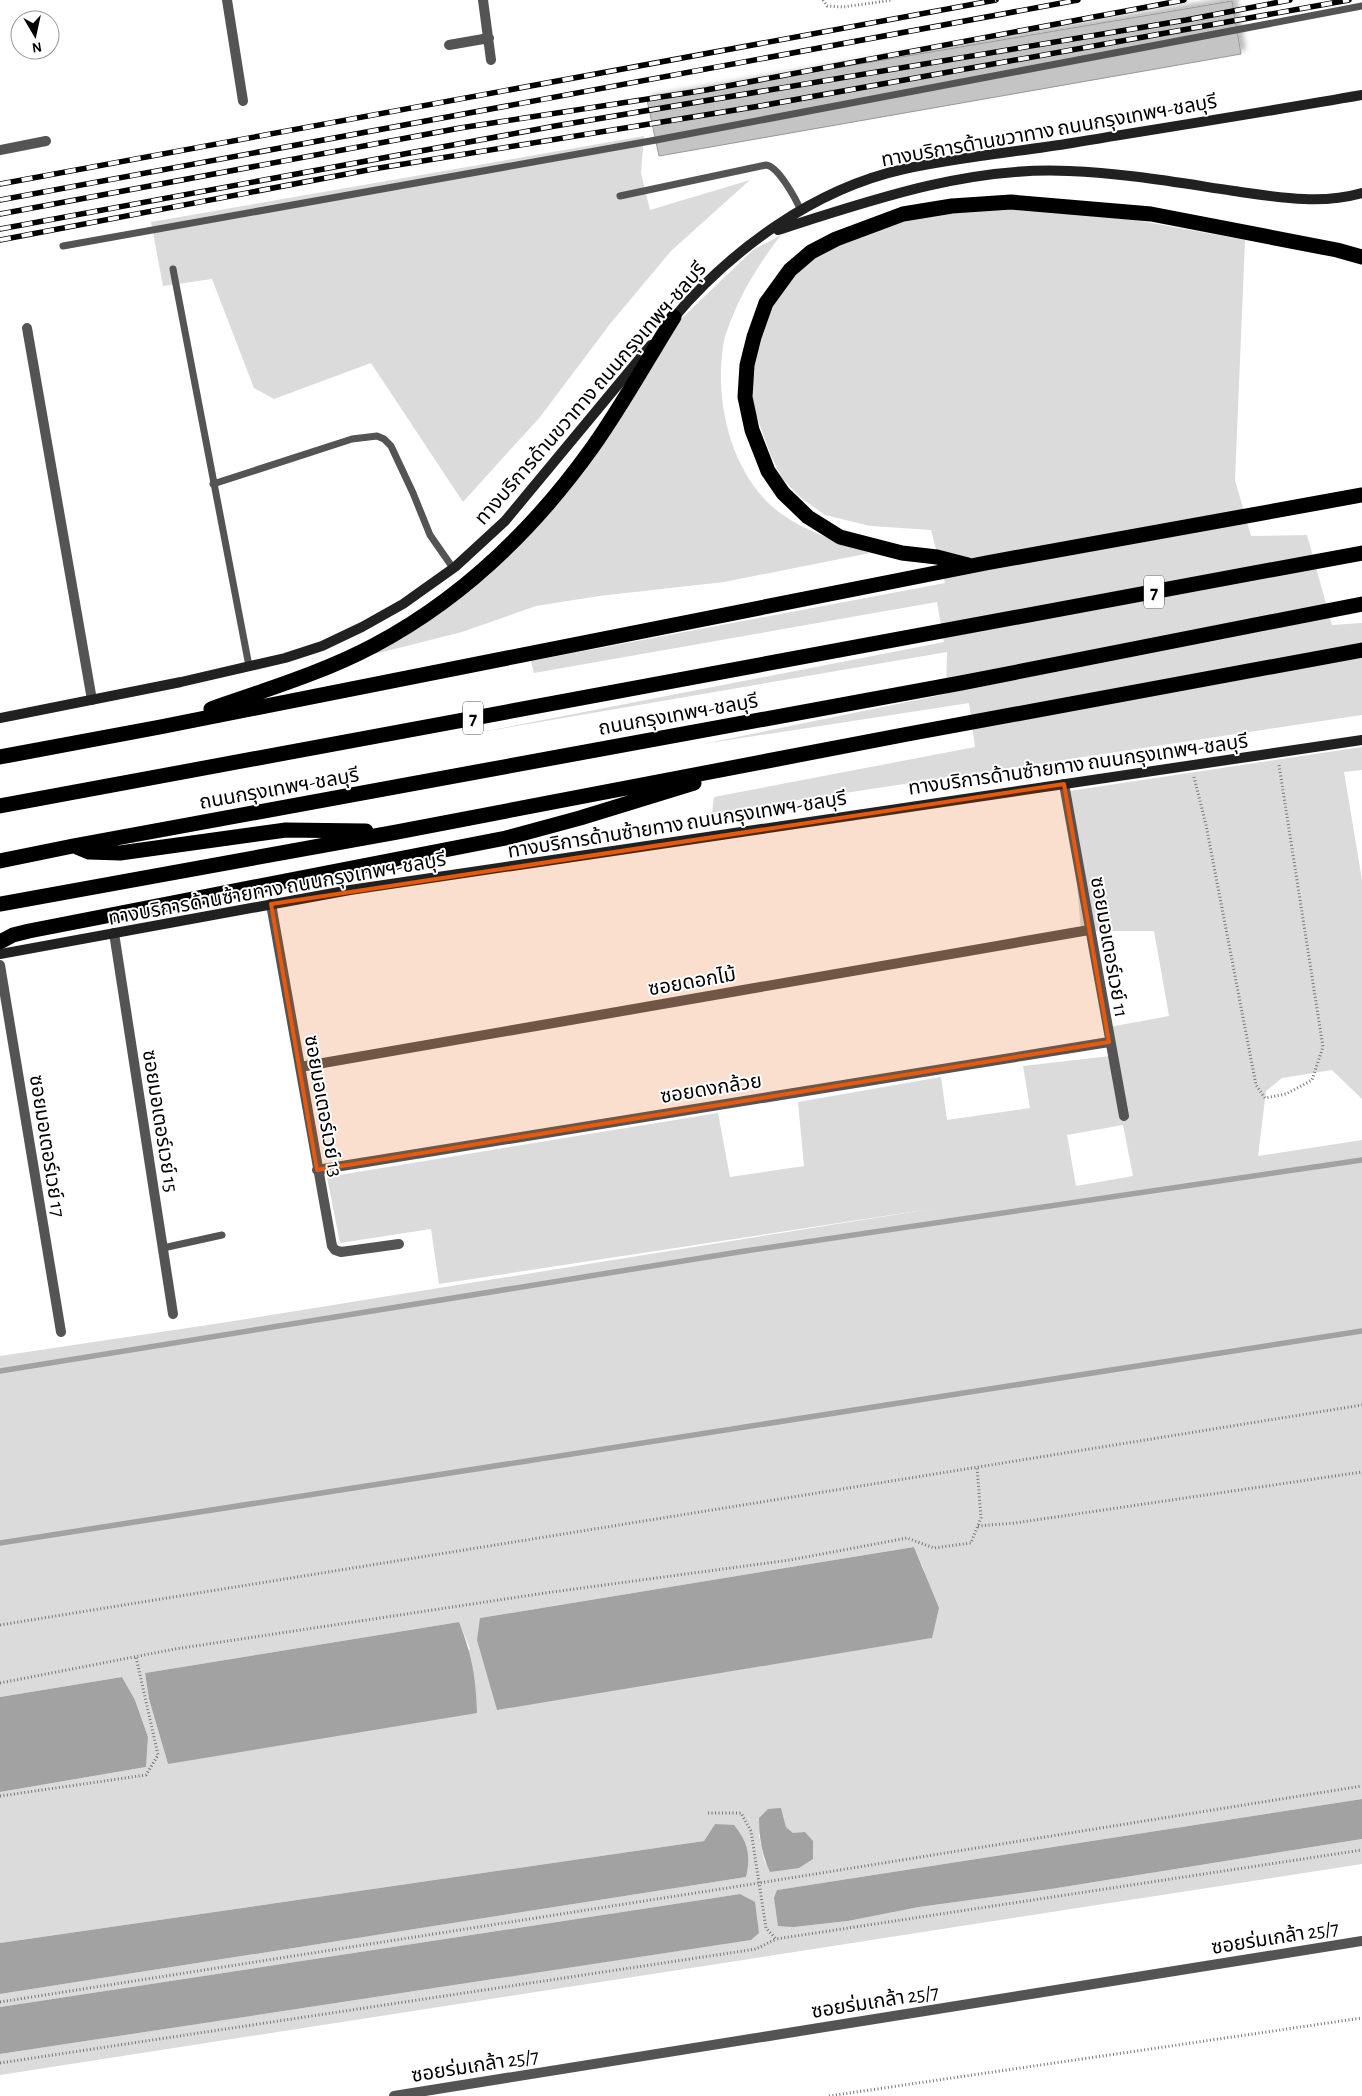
<svg xmlns="http://www.w3.org/2000/svg" width="1362" height="2096" font-family="'Alegreya Sans','Noto Sans Thai',sans-serif">
<style>
.green{fill:#dbdbdb;fill-rule:evenodd}
.water{fill:#a2a2a2}
.lines{fill:none;stroke-linecap:round;stroke-linejoin:round}
.stream{stroke:#a2a2a2;stroke-width:5.5}
.building{fill:#c4c4c4;stroke:#989898;filter:url(#shadow)}
.path{stroke:#767676;stroke-width:3;stroke-dasharray:1 2.5;stroke-linecap:butt}
.lane{stroke:#545454;stroke-width:7}
.street{stroke:#545454;stroke-width:10}
.secondary{stroke:#212121;stroke-width:10}
.highway{stroke:#000;stroke-width:15}
.rail-casing{stroke:#000;stroke-width:5.5}
.rail{stroke:#fff;stroke-width:4;stroke-dasharray:11;stroke-linecap:butt}
.marked{fill:#e8590c;fill-opacity:0.2;stroke:#e8590c;stroke-width:4;stroke-linejoin:round}
.labels{text-anchor:middle;stroke-width:4;stroke-linejoin:round;paint-order:stroke}
.shield{fill:#fff;stroke:#4c4c4c;stroke-width:1}
.shield-label{font-size:19px;font-weight:bold;fill:#000}
.street-label{font-size:20px;fill:#000;stroke:#fff}
</style>
<defs>
<filter id="shadow"><feDropShadow dx="4.5" dy="-4.5" stdDeviation="2.5" flood-color="#0004"/></filter>
</defs>
<rect width="100%" height="100%" fill="#fff"/>
<path class="green" d="M644 136 641 173 650 210 750 180 671 251 610 324 540 417 463 502 371 363 274 399 254 388 212 279 163 286 151 222Z
M985 209H1033L1119 217 1245 240 1235 480 1251 536 1307 535 1332 625 1362 623V715L712 813 714 797 975 747 969 703 703 744 946 694 947 652 476 733 944 642 937 602 534 673 531 661 945 583 931 530 870 526 825 515 801 498 782 478 771 456 755 412 751 386 759 336 775 300 801 267 824 251 907 220Z
M781 235C761 261 743 289 731 320 729 326 725 334 724 341 713 400 731 476 780 513 806 532 840 542 870 553L724 582 599 596 536 606 462 632 367 656 489 575 542 521 683 317 753 250Z
M1362 747V770L1344 772 1362 880V1099L1332 1070 1282 1078 1266 1091 1258 1156 1362 1140V1799L777 1890 794 1927 848 1921 919 1907 1051 1889 1362 1839V1864L0 2075V2054L750 1940 759 1933 740 1894 0 2007V1994L746 1877 715 1824 704 1841 0 1943V1792L146 1767 148 1737 135 1700 122 1677 0 1697V1356L221 1323 937 1208 439 1284 431 1229 340 1243 327 1177 718 1113 730 1177 804 1166 798 1102 941 1077 947 1120 1030 1108 1023 1066 1110 1056 1104 1028 1169 1016 1154 931H1081L1069 791ZM1123 1125 1133 1176 1076 1186 1067 1135ZM914 1547 924 1570 932 1638 497 1709 488 1677 480 1618ZM459 1622 470 1649 168 1764 149 1699 145 1673ZM781 1808 786 1827 793 1833 771 1872 764 1860 759 1835Z"/>
<path class="water" d="M914 1547 939 1608 932 1638 497 1710 477 1640 480 1618Z
M459 1622C472 1655 476 1678 477 1713L168 1764 149 1699 145 1673Z
M122 1677 135 1700 148 1737 146 1767 0 1792V1697Z
M1362 1799V1839L1051 1889 919 1907 848 1921 794 1927 778 1926 774 1898 777 1890Z
M781 1808 786 1827 793 1833 805 1832 813 1841V1859L799 1868 770 1872C762 1855 759 1838 759 1818L768 1809Z
M715 1824 734 1825C748 1842 751 1856 746 1877L0 1994V1943L704 1841Z
M740 1894 755 1902 759 1933 751 1940 0 2054V2007Z"/>
<g class="lines">
<path class="stream" d="M0 1371 745 1251 1362 1160
M0 1543 1362 1331"/>
</g>
<path class="building" d="M1232 1 1241 54 659 156 647 100Z"/>
<g class="lines">
<path class="path" d="M823 0 827 6 843 7 893 0
M1194 777 1206 825 1256 1085 1265 1098 1286 1094 1312 1080 1323 1047 1279 765
M978 1526 1015 1523 1362 1472
M0 1625 1362 1405
M0 1683 175 1649 545 1593 790 1560 907 1538 934 1548 971 1543 981 1518 977 1467
M0 1796 146 1775 158 1755 136 1657
M708 1813H741L751 1831 766 1928 776 1939 1362 1850
M0 2002 759 1883 1362 1786
M0 2063 756 1949 776 1939
M829 2096 1362 2018"/>
<path class="lane" d="M620 196 766 165C778 166 796 199 801 211
M63 246 656 140 1362 6
M173 269 249 666
M213 484 352 439 377 436 384 439 391 446 413 493 430 535 453 568
M163 1248 222 1235"/>
<path class="street" d="M227 0 243 101
M483 0 491 60
M449 45 489 38
M0 150 46 141
M27 328 92 700
M1064 784 1124 1116
M271 904 332 1246 335 1250 341 1252 399 1244
M114 933 173 1314
M0 965 61 1332
M300 1067 1089 930
M317 1170 1109 1042
M394 2096 1362 1941"/>
<path class="secondary" d="M778 230C871 200 970 166 1069 171 1124 173 1180 183 1234 191 1277 197 1320 205 1362 193
M671 321C730 250 814 189 904 169 959 157 1016 152 1072 143 1169 127 1265 112 1362 95
M0 718 181 682 285 658 322 646 362 627 403 604 455 567 505 521 651 345
M0 954 350 890 1362 740"/>
<path class="highway" d="M968 565 937 557 902 553 840 537 808 517 783 493 768 471 752 430 745 397 747 365 754 337 766 303 790 270 811 252 836 239 903 214 952 206 1011 202 1151 214 1337 250 1362 257
M211 709C265 690 322 673 373 646 462 599 534 529 592 448 622 406 647 360 674 317
M0 757 160 727 986 563 1362 495
M0 806 1362 553
M77 847 89 852 120 853 286 830 366 831
M0 861 73 846 961 683 1362 604
M0 904 397 832 908 734 1362 650
M0 942 13 935 29 931 506 838 580 818 694 783"/>
<defs>
<path id="rail" d="M0 184 996 0
M0 200 1078 0
M0 214 460 128 706 90 1184 0
M0 229 555 126 1186 20 1290 0
M0 240 373 169 760 106 1349 0"/>
</defs>
<use href="#rail" class="rail-casing"/>
<use href="#rail" class="rail"/>
</g>
<path class="marked" d="M1064 784 1109 1042 317 1170 271 904Z"/>
<g class="labels">
<g class="shield">
<rect x="1144" y="575.5" width="20" height="33" rx="4"/>
<rect x="463" y="701.5" width="20" height="33" rx="4"/>
</g>
<g class="shield-label">
<text x="1154" y="599">7</text>
<text x="473" y="725">7</text>
</g>
<g class="street-label">
<text transform="translate(1049 130) rotate(-10)" y="7">ทางบริการด้านขวาทาง ถนนกรุงเทพฯ-ชลบุรี</text>
<text transform="translate(590 393) rotate(-49)" y="7">ทางบริการด้านขวาทาง ถนนกรุงเทพฯ-ชลบุรี</text>
<text transform="translate(678 714) rotate(-10)" y="7">ถนนกรุงเทพฯ-ชลบุรี</text>
<text transform="translate(1078 764) rotate(-8)" y="7">ทางบริการด้านซ้ายทาง ถนนกรุงเทพฯ-ชลบุรี</text>
<text transform="translate(279 788) rotate(-10)" y="7">ถนนกรุงเทพฯ-ชลบุรี</text>
<text transform="translate(677 824) rotate(-9)" y="7">ทางบริการด้านซ้ายทาง ถนนกรุงเทพฯ-ชลบุรี</text>
<text transform="translate(277 888) rotate(-10)" y="7">ทางบริการด้านซ้ายทาง ถนนกรุงเทพฯ-ชลบุรี</text>
<text transform="translate(1110 947) rotate(80)" y="7">ซอยมอเตอร์เวย์ 11</text>
<text transform="translate(692 981) rotate(-10)" y="7">ซอยดอกไม้</text>
<text transform="translate(711 1088) rotate(-9)" y="7">ซอยดงกล้วย</text>
<text transform="translate(324 1106) rotate(80)" y="7">ซอยมอเตอร์เวย์ 13</text>
<text transform="translate(161 1121) rotate(81)" y="7">ซอยมอเตอร์เวย์ 15</text>
<text transform="translate(48 1146) rotate(81)" y="7">ซอยมอเตอร์เวย์ 17</text>
<text transform="translate(1275 1937) rotate(-9)" y="7">ซอยร่มเกล้า 25/7</text>
<text transform="translate(875 2001) rotate(-9)" y="7">ซอยร่มเกล้า 25/7</text>
<text transform="translate(475 2065) rotate(-9)" y="7">ซอยร่มเกล้า 25/7</text>
</g>
</g>
<g transform="translate(35 35) rotate(171)"><circle r="24" fill="#ffffff" stroke="#999999"/>
<path d="M0-4L9 19L0 12L-9 19Z" fill="#000000"/>
<text y="-8" font-size="14" font-weight="bold" text-anchor="middle" fill="#000000">N</text>
</g>
</svg>
